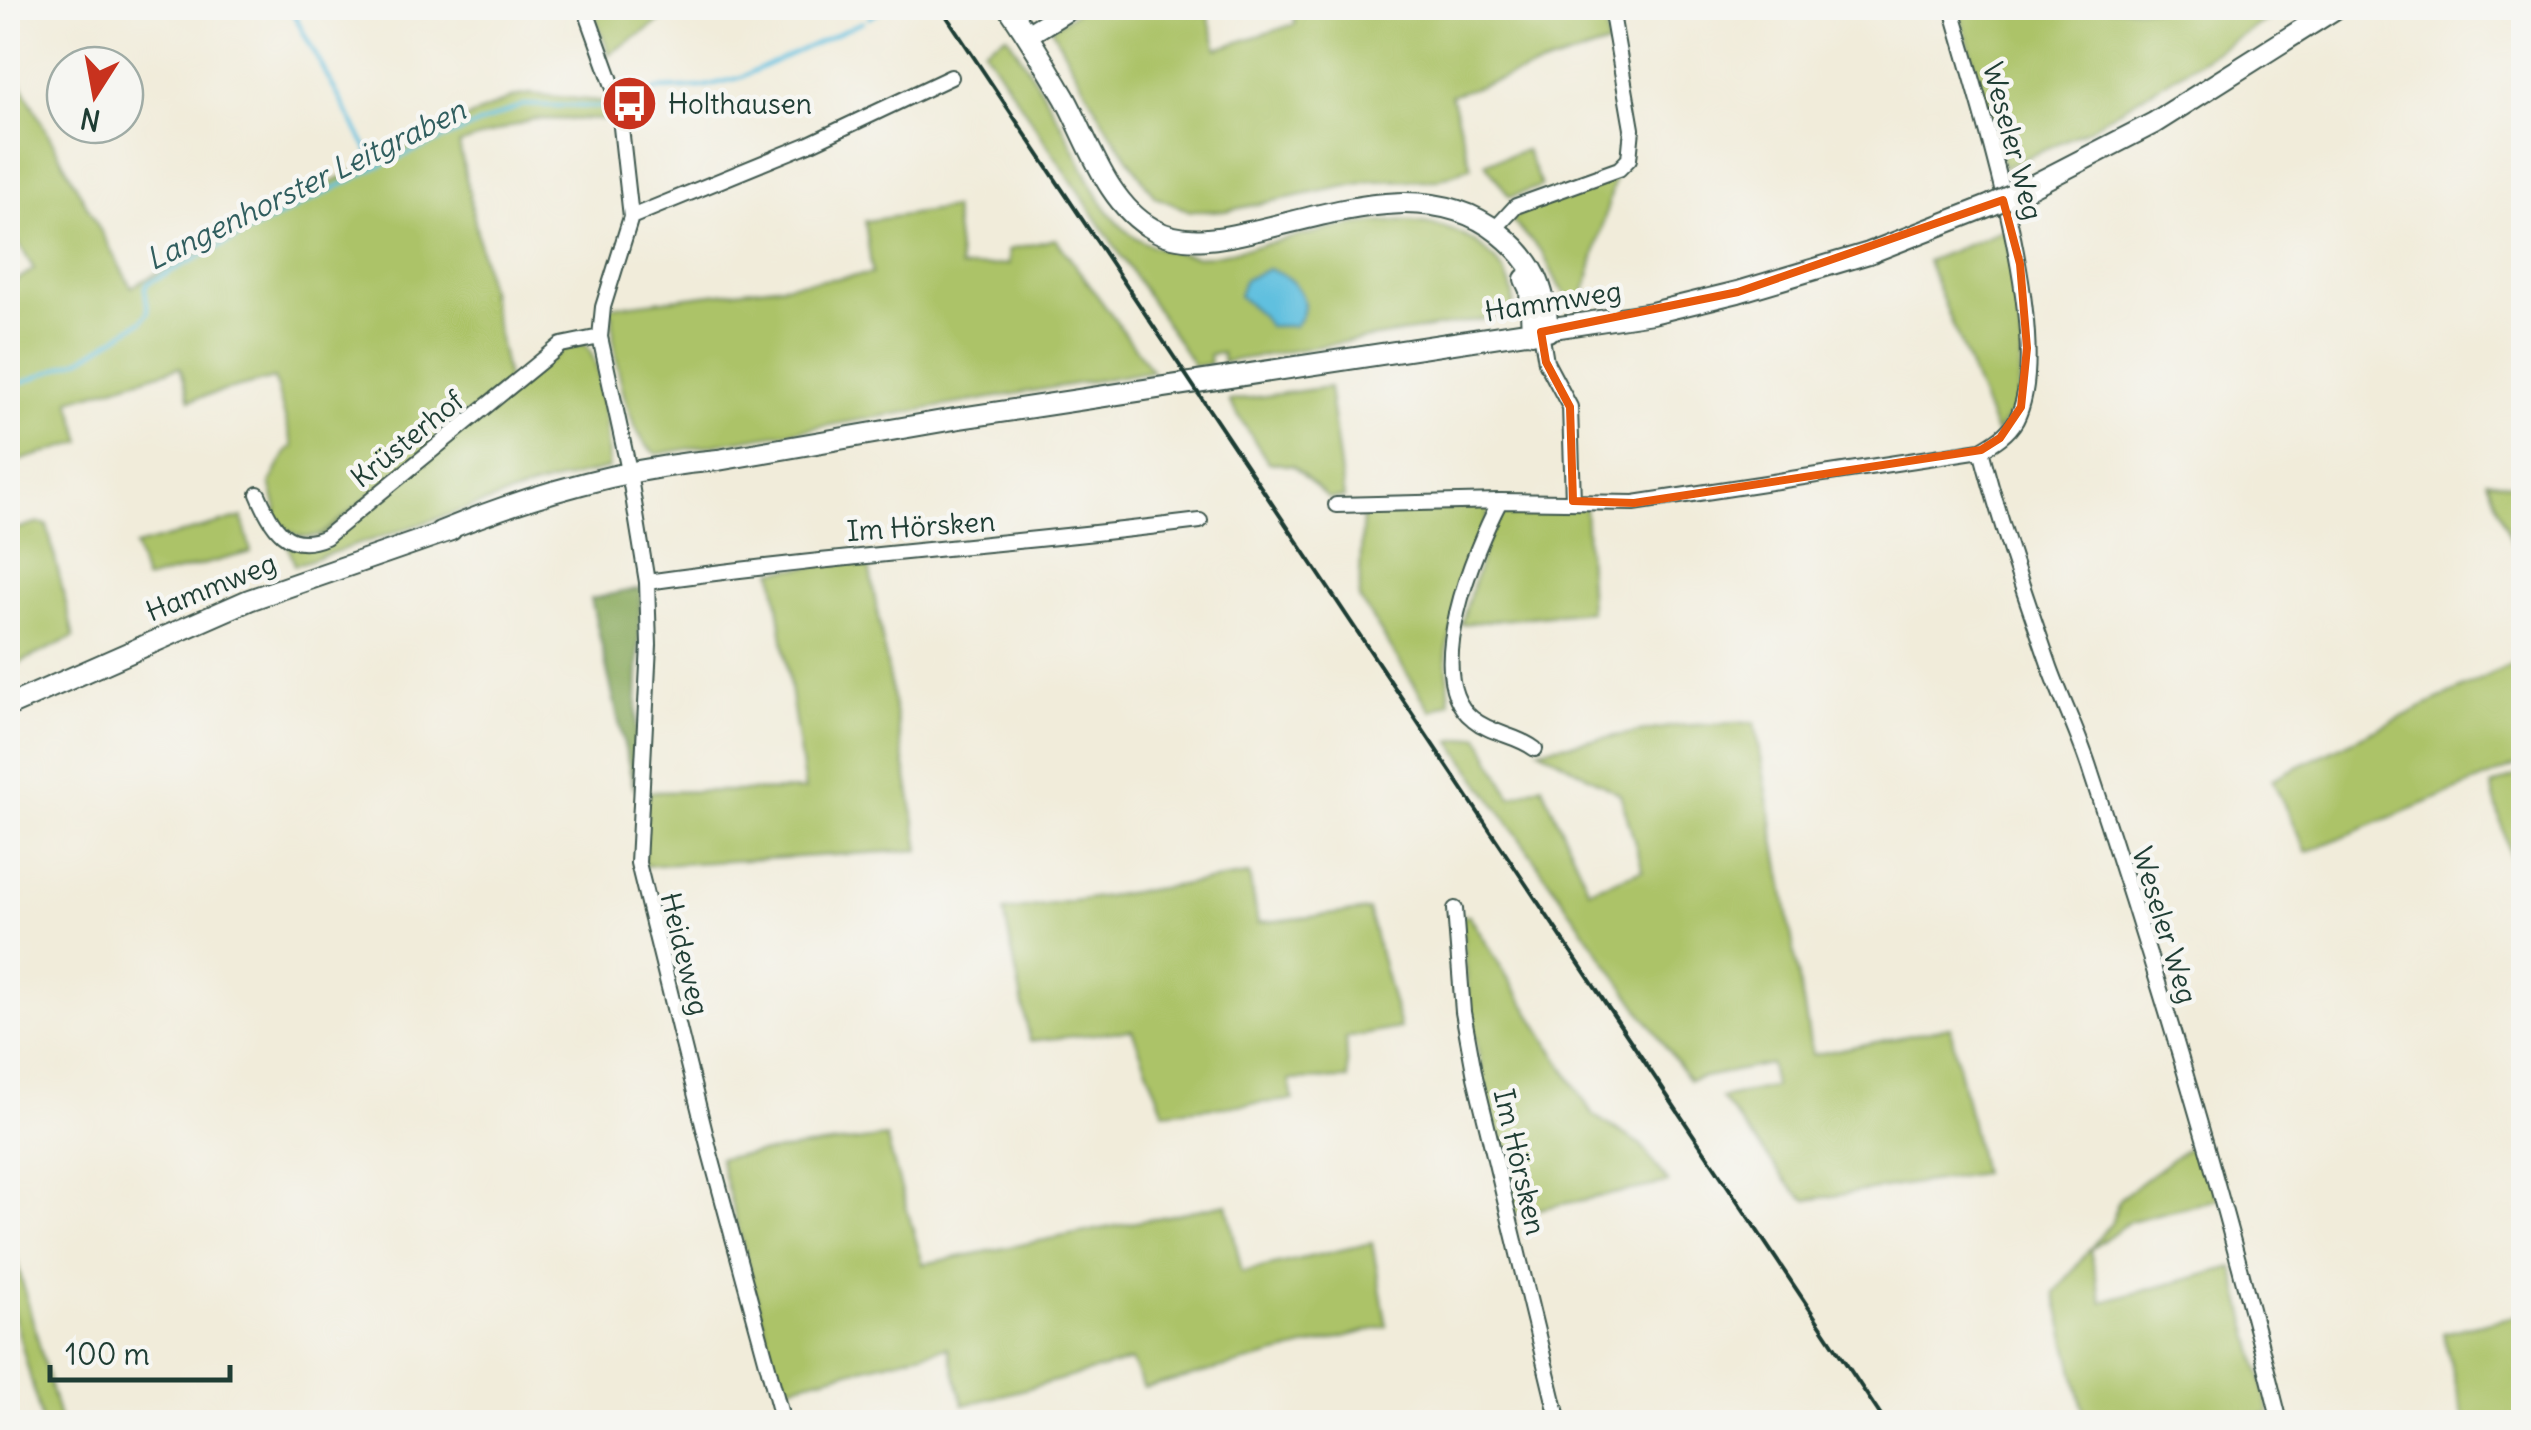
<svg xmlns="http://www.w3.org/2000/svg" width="2531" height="1430" font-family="Delius,sans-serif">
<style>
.green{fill:#acc368;stroke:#66804e;stroke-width:2.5}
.forest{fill:#89a95c;stroke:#547348;stroke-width:2.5}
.water{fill:#61c0df;stroke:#407e8a;stroke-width:2.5}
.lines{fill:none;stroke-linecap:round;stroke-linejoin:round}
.stream{stroke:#61c0df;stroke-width:4}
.street-casing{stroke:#3e574d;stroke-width:18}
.secondary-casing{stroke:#3e574d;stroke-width:24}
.street{stroke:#fff;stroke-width:14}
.secondary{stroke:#fff;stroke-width:20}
.rail{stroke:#1f3d34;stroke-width:4}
.secondary-bridge-casing{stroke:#3e574d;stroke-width:24;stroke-linecap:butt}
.secondary-bridge{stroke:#fff;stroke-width:20}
.marked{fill:none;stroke:#e8590c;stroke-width:8;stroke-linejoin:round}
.labels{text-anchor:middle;stroke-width:9;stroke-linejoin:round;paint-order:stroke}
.poi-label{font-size:28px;fill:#1f3d34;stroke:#f6f6f2;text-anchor:start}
.street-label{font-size:28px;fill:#1f3d34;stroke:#f6f6f2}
.water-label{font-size:30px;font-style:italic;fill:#305e5f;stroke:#f6f6f2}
</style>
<rect width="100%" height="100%" fill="#f6f6f2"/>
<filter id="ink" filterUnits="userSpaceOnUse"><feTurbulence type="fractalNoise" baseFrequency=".01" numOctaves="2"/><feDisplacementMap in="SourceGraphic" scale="20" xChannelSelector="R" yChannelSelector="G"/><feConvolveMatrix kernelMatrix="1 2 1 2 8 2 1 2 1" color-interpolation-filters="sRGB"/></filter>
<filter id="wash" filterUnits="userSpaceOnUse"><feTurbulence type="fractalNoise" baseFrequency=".0048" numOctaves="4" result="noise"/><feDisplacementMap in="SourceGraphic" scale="40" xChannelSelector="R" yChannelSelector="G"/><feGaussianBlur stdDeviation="2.25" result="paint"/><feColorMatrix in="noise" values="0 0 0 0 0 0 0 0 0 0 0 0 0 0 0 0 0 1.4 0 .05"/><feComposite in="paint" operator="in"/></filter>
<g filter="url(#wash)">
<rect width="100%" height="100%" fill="#f1ecda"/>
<path class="green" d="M592 8H681L609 54Z
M1083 8H1206L1217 49 1295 24 1292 8H1605L1608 45 1451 95 1471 167 1438 180 1372 181 1225 211H1190L1155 197 1108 129 1051 28Z
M1958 8H2286L2087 130 2004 168Z
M1007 35C1027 66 1046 97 1064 129 1084 167 1100 216 1138 239 1156 250 1178 253 1198 257 1285 249 1424 180 1494 259 1508 274 1518 295 1511 315L1223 362 1222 353 1209 355 1210 364 1194 366 984 49Z
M8 60 131 287 368 164 513 97 530 94 607 102 612 120 534 119 459 144 508 383 322 534C298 542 284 530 270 512L277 510 270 483 288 449 293 447 274 378 190 400 180 367 70 400 82 442 15 462 8 460V286L34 269 8 225Z
M1526 150 1541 186 1510 197 1485 163Z
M1616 175 1582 303 1571 302 1559 286 1542 252 1511 220 1523 211Z
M953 208 960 268 1009 264 1008 250 1056 239 1152 371 657 454C627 438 611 348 613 315L608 311V307L872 274 865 221Z
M2007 229 2023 348 2017 406 1996 433 1927 261Z
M584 344C605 362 606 439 609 468L540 485 295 565 286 541 308 547 566 348Z
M1329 387 1344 498H1328L1293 466 1268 462 1229 401Z
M2487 480 2523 486V569Z
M1585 505 1590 611 1461 624 1486 543 1504 507Z
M1490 507 1446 650 1450 702 1431 711 1359 598 1363 509Z
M242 517 251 552 145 580 135 546Z
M39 523 47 525 74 637 8 668V531Z
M868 560 920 850 643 866 645 792 805 790 773 571Z
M2523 659V763L2306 852 2272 779Z
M1755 722 1812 1055 1950 1027 1982 1173 1807 1200 1795 1192 1721 1098 1774 1086 1770 1064 1689 1080 1451 741 1479 736 1511 797 1542 785 1589 890 1643 870 1620 794 1539 749 1675 726Z
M2523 773 2524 892 2520 893 2491 786Z
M1249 875 1258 923 1368 910 1400 1028 1346 1038 1348 1079 1289 1080 1293 1100 1164 1112 1132 1030 1030 1041 1004 911Z
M1469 915 1593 1115 1641 1145 1668 1183 1513 1214 1470 1015 1461 916Z
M886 1137 923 1264 1227 1204 1242 1272 1372 1243 1387 1326 1144 1388 1131 1361 964 1405 948 1347 781 1388 719 1158Z
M2199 1139 2218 1199 2130 1221 2090 1250 2102 1302 2233 1267 2270 1413 2233 1422H2086L2055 1293 2112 1221 2119 1199Z
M8 1229 60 1422H42L8 1293Z
M2523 1314V1422H2465L2443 1333Z"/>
<path class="forest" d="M641 588 634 789 591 599Z"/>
<path class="water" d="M1268 269C1294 275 1318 304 1294 326H1268L1261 315 1239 296 1244 280Z"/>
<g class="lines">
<path class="stream" d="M290 8 376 165
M869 18 886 8
M628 100 658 89 702 87 739 78 863 22
M8 388 82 359 142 321 148 312 145 288 148 283 377 167 523 105 606 107"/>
</g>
</g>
<g filter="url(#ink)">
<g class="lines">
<defs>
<path id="street" d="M585 8 618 100 631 217 603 307 600 337 628 466 647 582 649 645 638 863 710 1153 783 1422
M1952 8C1976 96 2058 341 2016 420 2008 434 1995 442 1981 450
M631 217 809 144 951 77
M1494 230 1516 206 1619 169 1629 159 1632 129 1611 8
M1541 332 1546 362 1570 407 1573 501
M258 494C272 527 287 554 326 537L561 345 600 337
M1500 501C1475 548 1420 678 1473 719 1491 734 1517 735 1535 749
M1336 505 1500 501 1634 503 1981 450C2000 523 2025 595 2050 667 2063 703 2080 737 2091 773 2162 987 2226 1204 2280 1422
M647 582C831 556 1016 544 1200 521
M1455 909 1463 1012 1475 1077 1559 1422"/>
<path id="secondary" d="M1009 8C1029 37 1047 67 1065 98 1089 142 1107 204 1153 229 1182 246 1218 239 1249 232 1329 215 1427 176 1499 233 1534 261 1545 286 1548 331
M1027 35 1071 8
M2020 192 2154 123 2336 8
M1525 279 1530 290 1532 333
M440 532C527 496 624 468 718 460L960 418 1652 313 1738 292 1869 253 1991 205
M8 706 249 600 451 530"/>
</defs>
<use href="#street" class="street-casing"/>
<use href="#secondary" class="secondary-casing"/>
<use href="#street" class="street"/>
<use href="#secondary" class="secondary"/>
<path class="rail" d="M941 8 1885 1422"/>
<defs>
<path id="secondary-bridge" d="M1991 205 2020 192"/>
</defs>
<use href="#secondary-bridge" class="secondary-bridge-casing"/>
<use href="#secondary-bridge" class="secondary-bridge"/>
</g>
</g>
<path class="marked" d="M2003 200 2020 264 2027 348 2021 407 2000 438 1981 450 1634 503 1573 501 1570 407 1546 362 1541 332 1738 292Z"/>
<defs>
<symbol id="bus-disc" viewBox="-11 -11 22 22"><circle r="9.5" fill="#c8321e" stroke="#f6f6f2"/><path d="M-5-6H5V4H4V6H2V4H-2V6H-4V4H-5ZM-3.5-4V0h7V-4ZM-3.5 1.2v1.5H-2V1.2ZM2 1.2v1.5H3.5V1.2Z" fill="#fff"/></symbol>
</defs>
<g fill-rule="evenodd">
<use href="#bus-disc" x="598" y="72" width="63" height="63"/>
</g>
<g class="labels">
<g class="poi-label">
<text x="668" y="114">Holthausen</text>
</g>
<g class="street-label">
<text transform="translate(2013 141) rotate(75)" y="10">Weseler Weg</text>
<text transform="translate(1553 301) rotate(-9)" y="10">Hammweg</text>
<text transform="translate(407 439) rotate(-39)" y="10">Krüsterhof</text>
<text transform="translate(921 526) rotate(-4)" y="10">Im Hörsken</text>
<text transform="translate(211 587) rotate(-22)" y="10">Hammweg</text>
<text transform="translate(2165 925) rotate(73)" y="10">Weseler Weg</text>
<text transform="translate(685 954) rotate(76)" y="10">Heideweg</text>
<text transform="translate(1520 1162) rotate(77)" y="10">Im Hörsken</text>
</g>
<g class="water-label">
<text transform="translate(306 185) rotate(-26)" y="10">Langenhorster Leitgraben</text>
</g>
</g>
<rect width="2531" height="1430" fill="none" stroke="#f6f6f2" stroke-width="40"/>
<g transform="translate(95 95) rotate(191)"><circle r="48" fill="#f6f6f2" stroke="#a0aca6" stroke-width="2.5"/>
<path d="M0-8L18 38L0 25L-18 38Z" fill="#c8321e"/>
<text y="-15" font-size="28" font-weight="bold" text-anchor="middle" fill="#1f3d34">N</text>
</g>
<path d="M50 1365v15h180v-15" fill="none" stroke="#1f3d34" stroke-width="5"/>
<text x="65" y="1365" font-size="30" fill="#1f3d34" stroke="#f6f6f2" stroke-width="8" paint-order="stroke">100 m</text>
</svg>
